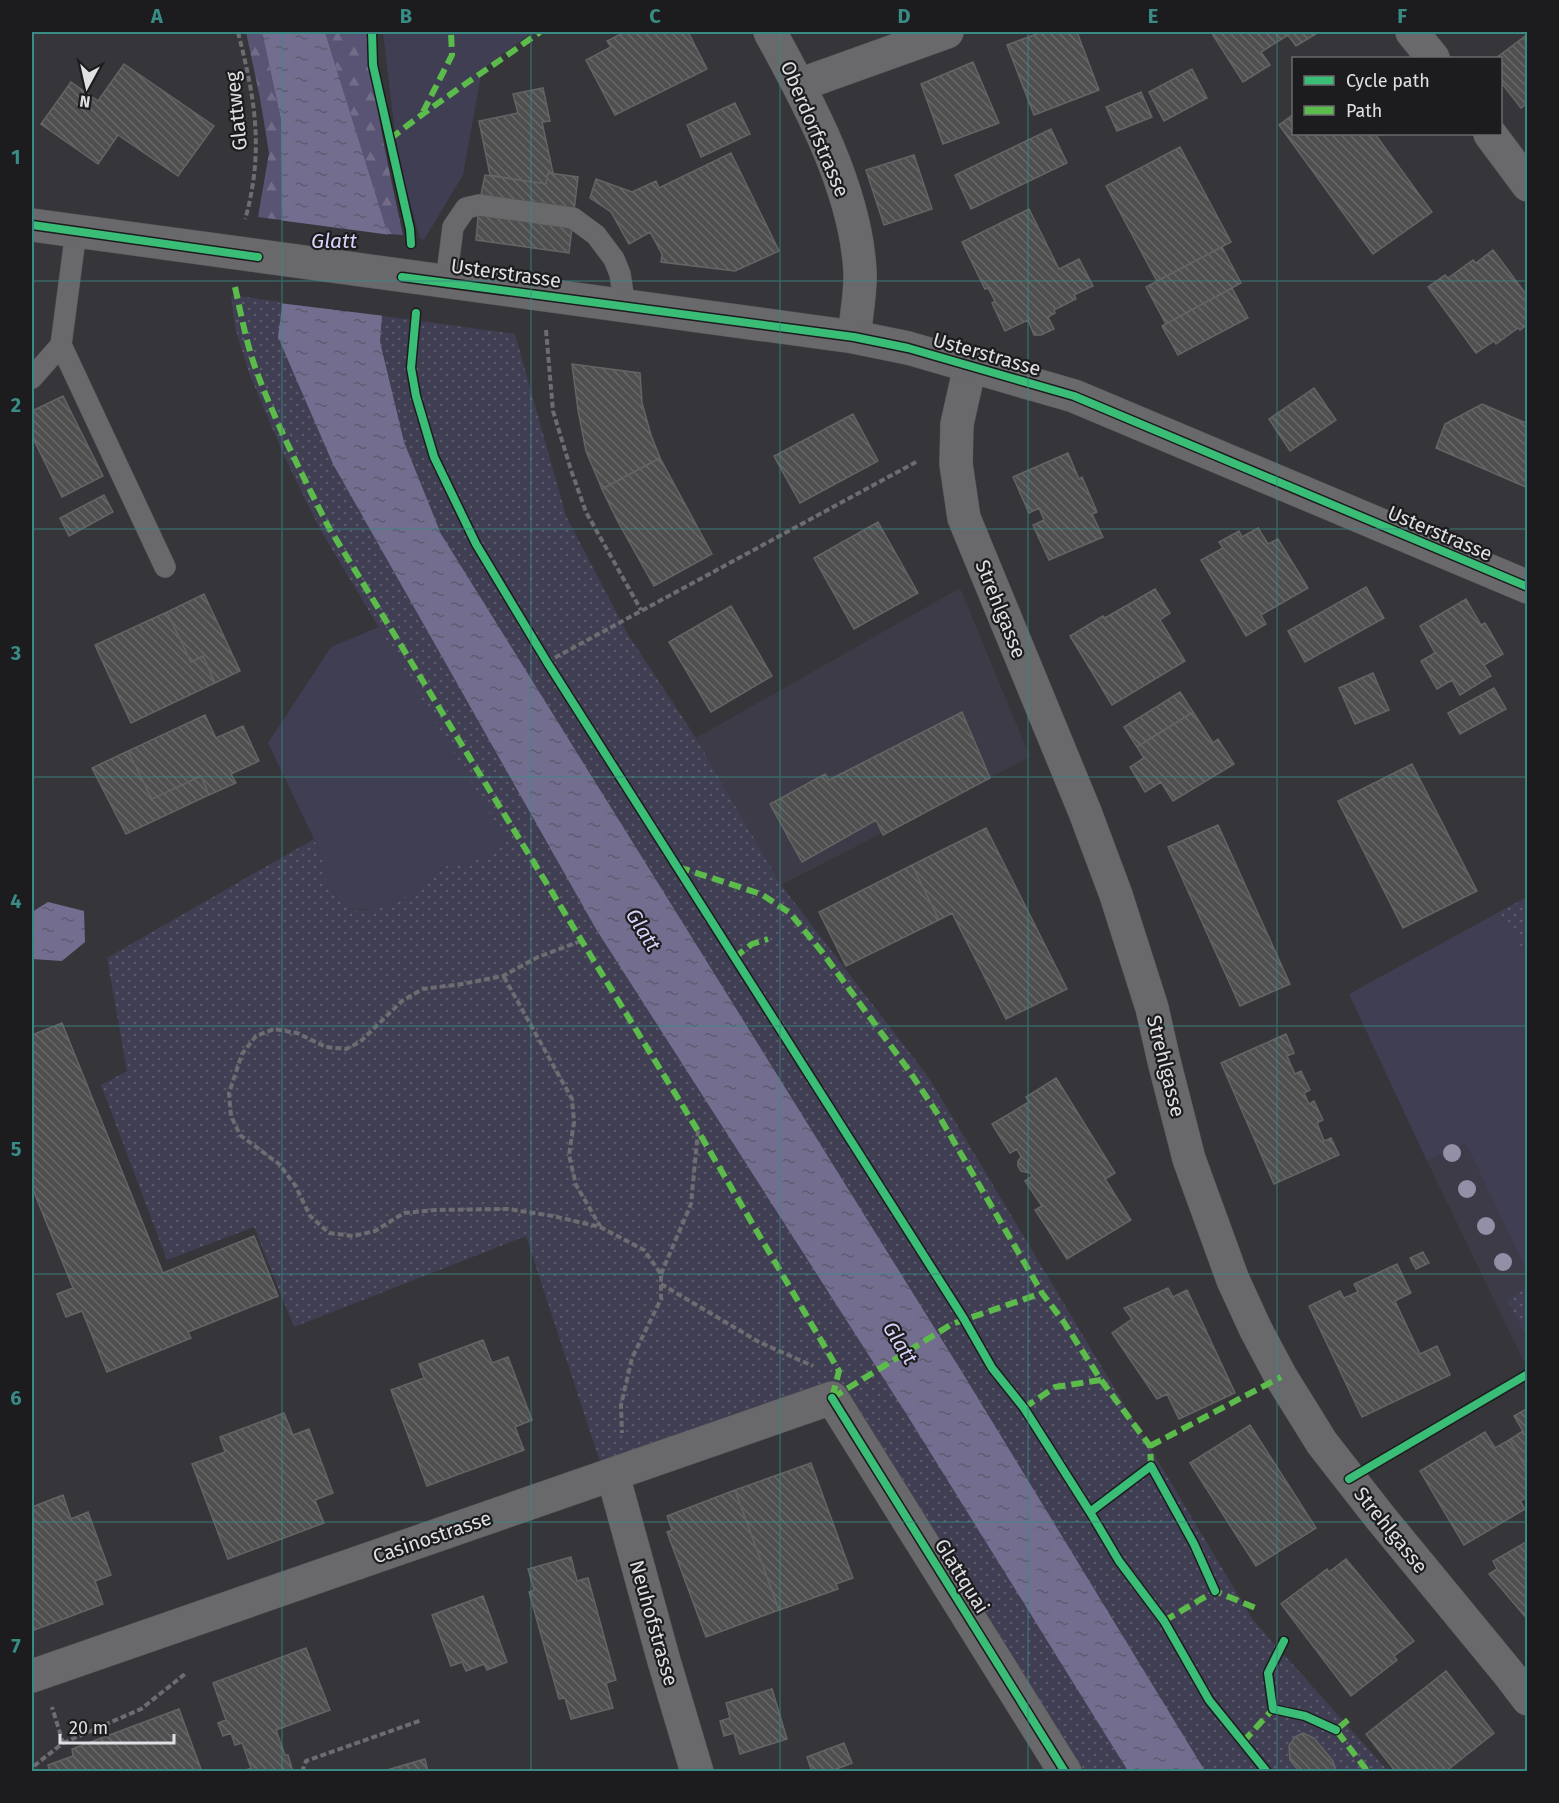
<svg xmlns="http://www.w3.org/2000/svg" width="1559" height="1803" font-family="'Fira Sans',sans-serif">
<style>
.built{fill:#3c3b47}
.green{fill:#403e52}
.forest{fill:url(#forest-firs)}
.park{fill:url(#park-dots)}
.water{fill:url(#water-ripples)}
.pier{fill:#36353a}
.building{fill:url(#building-back-hatch);stroke:#656465;stroke-width:1.5}
.lines{fill:none;stroke-linecap:round;stroke-linejoin:round}
.service-casing{stroke:#555458;stroke-width:22}
.minor-casing{stroke:#555458;stroke-width:34}
.tertiary-casing{stroke:#555458;stroke-width:34}
.path{stroke:#6d6c70;stroke-width:4;stroke-dasharray:6 3;stroke-linecap:butt}
.service{stroke:#69696c;stroke-width:21}
.minor{stroke:#69696c;stroke-width:33}
.tertiary{stroke:#69696c;stroke-width:33}
.quiet{stroke:#5cbc4b;stroke-width:6;stroke-dasharray:12 6;stroke-linecap:butt}
.cycleway-casing{stroke:#1c1c1f;stroke-width:11}
.cycleway{stroke:#3abd76;stroke-width:8}
.tree{fill:#928fa6}
.grid{fill:none;stroke:#398b86;stroke-width:1.5;stroke-opacity:0.55}
.labels{text-anchor:middle;stroke-width:4.5;stroke-linejoin:round;paint-order:stroke}
.street-label{font-size:20px;fill:#e0e0e4;stroke:#1c1c1f}
.water-label{font-size:21px;font-style:italic;fill:#d8d4f9;stroke:#1c1c1f}
.neatline{fill:none;stroke:#398b86;stroke-width:2}
.grid-label{font-size:20px;text-anchor:middle;font-weight:bold;fill:#398b86}
</style>
<defs>
<pattern id="forest-firs" width="22" height="20" patternUnits="userSpaceOnUse" patternTransform="scale(1.5)"><rect width="22" height="20" fill="#595474"/><path d="M5 1l3.5 6h-7zM16 11l3.5 6h-7z" fill="#716c88"/></pattern>
<pattern id="park-dots" width="8" height="8" patternUnits="userSpaceOnUse" patternTransform="scale(1.5)"><rect width="8" height="8" fill="#403e52"/><path d="M2 2h.1M6 6h.1" fill="none" stroke="#5b5a6b" stroke-width="1.8" stroke-linecap="round"/></pattern>
<pattern id="water-ripples" width="26" height="14" patternUnits="userSpaceOnUse" patternTransform="scale(1.5)"><rect width="26" height="14" fill="#736e90"/><path d="M2 4q2-2 4 0t4 0M15 11q2-2 4 0t4 0" fill="none" stroke="#5d5b6e"/></pattern>
<pattern id="building-back-hatch" width="6" height="6" patternUnits="userSpaceOnUse" patternTransform="scale(1.5)"><rect width="6" height="6" fill="#4f4f50"/><path d="M-1 5l2 2M0 0l6 6M5-1l2 2" fill="none" stroke="#686869"/></pattern>
</defs>
<rect width="100%" height="100%" fill="#36353a"/>
<path class="built" d="M960 588 1030 757 781 885 696 738Z
M1527 897V1360H1523L1427 1161 1349 994Z"/>
<path class="green" d="M383 32H533L482 69 463 175 424 240 420 239 398 159Z
M379 627 508 842 478 859 439 868 425 885 401 900 373 910 347 908 332 891 322 870V860L314 839 268 743 331 647Z
M1499 912 1527 956V1272L1466 1143 1427 1161 1349 994Z"/>
<path class="forest" d="M246 32H262L281 120V220L258 217 269 153 260 98Z
M325 32H370C372 100 389 168 403 235L388 234Z"/>
<path class="park" d="M231 295 515 334 566 516 627 633 696 738 781 885 929 1078 1253 1620 1388 1771H1084L832 1399 605 1477 526 1236 294 1327 254 1227 167 1260 101 1085 127 1071 107 958 314 839 322 860V870L332 891 347 908 360 910H373L401 900 425 885 439 868 478 859 507 842 320 529 285 458 249 373 235 327Z
M1527 897V956L1499 912Z
M1527 1287V1337L1507 1300Z"/>
<path class="water" d="M262 32H325L388 234 380 342 404 442 441 534 965 1377 1205 1771H1128L907 1415 596 929 333 464 278 337 282 306 281 120Z
M48 902 84 911 85 942 62 961 32 959V912Z"/>
<path class="pier" d="M278 220 391 235 385 316 279 303Z"/>
<path class="building" d="M625 32H688L707 69 615 115 586 60 611 47 607 41Z
M1042 32H1077L1099 90 1034 115 1007 45Z
M1211 32H1319L1296 46 1288 35 1261 52 1270 65 1243 82Z
M1528 34V103L1521 108 1500 81V58H1496Z
M973 62 999 123 943 144 921 84Z
M124 64 214 126 178 176 118 135 98 164 41 124 71 82 98 101Z
M1192 69 1207 98 1164 121 1149 92Z
M543 88 550 121 542 122 553 173H548L546 184 490 175 479 121 518 113 513 94Z
M1141 92 1152 117 1117 131 1106 107Z
M735 103 750 134 701 157 687 125Z
M1294 114V134H1375L1432 212 1373 254 1279 125Z
M1051 129 1067 163 971 209 955 175Z
M1180 147 1231 242 1157 281 1106 186Z
M731 153 779 251 735 271 661 262 662 254 650 232 629 244 611 212 590 198 596 179 632 192 656 181 659 188Z
M914 155 932 209 884 225 866 170Z
M548 173 578 177 569 253 476 240 479 205 485 175 546 184Z
M1029 209 1059 269 1079 259 1093 286 1074 295 1076 299 1054 310 1055 313 1048 317 1054 329 1041 335H1034L1028 320 1005 331 992 303 995 301 988 288 985 289 962 242Z
M1222 247 1241 283 1166 324 1146 287Z
M1493 250 1528 297V324L1520 330 1518 328 1496 344 1494 341 1476 353 1428 287 1445 275 1448 278 1473 260 1476 263Z
M1232 288 1248 318 1178 355 1162 326Z
M572 364 640 373 642 403 651 435 660 458 602 489 586 451 578 410Z
M1314 388 1336 420 1290 451 1269 419Z
M63 396 103 476 62 497 32 436V411Z
M1482 404 1528 424V488L1436 448 1445 424Z
M853 414 878 461 800 503 774 456Z
M1068 453 1079 479 1082 477 1097 512 1092 514 1103 537 1049 560 1033 525 1044 520 1039 508 1029 513 1013 477Z
M660 458 712 554 654 586 617 520 602 489Z
M104 495 113 512 69 536 60 518Z
M878 522 918 593 854 629 814 558Z
M1258 528 1268 544 1278 539 1308 588 1261 615 1266 624 1246 636 1201 560 1223 548 1219 542 1239 531 1242 537Z
M1366 587 1384 618 1305 662 1288 631Z
M1155 589 1170 613 1160 620 1185 661 1112 705 1070 636 1103 616 1105 618Z
M204 594 240 671 215 683 203 656 191 662 167 612Z
M1466 599 1481 625 1485 623 1503 654 1484 665 1491 676 1460 695 1452 680 1437 689 1421 661 1435 653 1420 626Z
M731 606 772 676 711 712 669 642Z
M167 612 191 662 203 656 215 683 131 723 95 645Z
M1373 673 1389 710 1355 724 1339 688Z
M1494 688 1506 709 1460 734 1448 713Z
M1180 692 1193 712 1137 747 1124 727Z
M962 712 990 778 883 835 876 820 802 862 770 804 825 774 829 780Z
M1193 712 1213 743 1218 739 1234 764 1173 801 1161 782 1145 792 1130 767 1144 758 1137 747Z
M205 715 216 738 243 726 259 761 231 774 236 783 209 795 201 776 152 799 128 751Z
M128 751 152 799 201 776 209 795 126 834 92 768Z
M1412 764 1477 891 1403 928 1338 801Z
M1218 825 1290 984 1240 1006 1168 847Z
M986 828 1067 989 1006 1019 952 913 939 920 912 865Z
M912 865 939 920 846 966 819 912Z
M62 1023 163 1273 254 1236 278 1296 188 1332 191 1338 107 1372 82 1311 66 1317 57 1294 73 1288 32 1187V1035Z
M1286 1034 1294 1053 1287 1056 1295 1074 1301 1071 1310 1090 1304 1093 1309 1104 1314 1101 1323 1120 1317 1123 1324 1141 1331 1138 1339 1155 1274 1184 1221 1063Z
M1056 1078 1115 1173 1105 1179 1131 1220 1067 1259 1035 1210 1042 1206 1025 1181 1032 1176 1030 1173 1021 1171 1018 1166V1161L1021 1157 1017 1149 1010 1153 992 1124 1029 1102 1026 1097Z
M1423 1252 1429 1263 1416 1269 1410 1258Z
M1397 1264 1411 1293 1395 1301 1420 1354 1437 1346 1450 1375 1362 1417 1309 1306 1340 1291 1344 1298 1358 1292 1354 1284Z
M1168 1288 1173 1297 1187 1290 1235 1393 1179 1419 1167 1394 1157 1399 1112 1333 1132 1319 1124 1308Z
M483 1340 492 1363 508 1357 532 1420 515 1427 524 1450 427 1486 391 1390 424 1378 419 1364Z
M1528 1408V1471L1509 1440 1523 1431 1514 1416Z
M284 1413 293 1435 309 1429 333 1493 315 1500 324 1523 228 1559 192 1464 225 1452 220 1437Z
M1250 1425 1316 1528 1256 1566 1190 1463Z
M1485 1432 1495 1448 1509 1440 1528 1471V1497L1520 1501 1525 1509 1464 1545 1420 1471Z
M811 1463 853 1578 836 1584 838 1589 779 1610 735 1490Z
M735 1490 779 1610 706 1637 667 1532 672 1530 667 1516Z
M63 1495 71 1519 88 1512 111 1575 95 1581 103 1604 32 1631V1507Z
M1528 1541V1620L1489 1574 1497 1569 1493 1561Z
M571 1557 577 1581 588 1578 616 1680 606 1683 613 1708 571 1719 565 1698 559 1699 529 1592 534 1590 528 1569Z
M1346 1559 1414 1641 1394 1656 1397 1660 1351 1696 1281 1604 1327 1569 1329 1572Z
M483 1596 507 1662 487 1670 484 1664 466 1671 462 1662 451 1666 432 1615Z
M306 1648 330 1710 276 1730 285 1755H288L293 1772H241L251 1768 242 1743 235 1745 231 1733 223 1736 218 1723 226 1720 213 1683Z
M1446 1671 1494 1733 1445 1772H1396L1366 1734Z
M772 1689 787 1739 740 1754 734 1733 724 1736 720 1721 730 1718 726 1703Z
M179 1709 202 1772H50L48 1765 73 1756 72 1749Z
M1303 1733 1314 1738 1333 1761 1335 1768 1332 1772H1300L1290 1760 1289 1746 1295 1737Z
M844 1743 852 1763 829 1772H812L807 1757Z
M425 1759 428 1772H380Z"/>
<g class="lines">
<defs>
<path id="service" d="M76 231 61 345 165 567
M446 282 453 227 466 208 479 205 573 218 596 235 614 259 620 274 625 307
M32 378 61 345"/>
<path id="minor" d="M770 32C809 103 856 190 860 272 861 292 856 317 854 337
M1412 32 1433 58
M799 85 947 32
M1490 134 1528 185
M970 366 957 424 956 464 964 518 1085 812 1116 895 1152 1008 1164 1061 1189 1159 1233 1280 1256 1330 1281 1377 1322 1443 1379 1516 1509 1674 1528 1699
M613 1475 664 1661 697 1772
M32 1676 832 1398 1065 1772"/>
<path id="tertiary" d="M32 225 854 337 908 348 1074 396 1528 587"/>
</defs>
<use href="#service" class="service-casing"/>
<use href="#minor" class="minor-casing"/>
<use href="#tertiary" class="tertiary-casing"/>
<path class="path" d="M238 32C251 84 261 128 253 183 251 195 249 207 245 219
M546 330 553 411 571 470 586 512 641 610
M547 662 916 462
M581 941 538 957 503 976 462 984 423 989 402 1001 360 1042 346 1049 326 1047 297 1033 274 1029 256 1036 242 1054 229 1093 231 1116 240 1135 279 1164 295 1185 310 1216 329 1233 353 1236 375 1231 404 1213 435 1210 508 1209 553 1216 600 1227 644 1250 661 1274V1299L632 1358 621 1405 622 1433
M504 977 572 1099 574 1122 569 1155 576 1185 600 1226
M661 1274 691 1204 698 1131
M661 1284 759 1342 813 1366
M63 1743 141 1709 185 1674
M34 1766 63 1743 52 1707
M302 1772 306 1761 422 1720"/>
<use href="#service" class="service"/>
<use href="#minor" class="minor"/>
<use href="#tertiary" class="tertiary"/>
<path class="quiet" d="M423 112 452 55 451 32
M390 139C438 101 490 68 540 32
M235 287C241 314 246 341 255 367 275 422 302 474 328 526L698 1131 839 1371 832 1398
M678 867 761 894 790 913 822 952 910 1072 939 1116 1042 1293 1063 1321 1101 1380 1150 1446 1151 1466
M734 958 752 944 768 939
M832 1398 952 1324 1042 1293
M1024 1408 1055 1387 1101 1380
M1150 1446 1281 1377
M1164 1621 1215 1591 1258 1609
M1348 1720 1336 1730 1368 1772
M1243 1742 1273 1709"/>
<defs>
<path id="cycleway" d="M372 32 373 65 410 229 411 244
M32 225 258 257
M402 277 854 337 908 348 1074 396 1528 587
M416 313 411 368 416 396 434 457 476 544 547 662 964 1319 992 1368 1024 1408 1090 1512 1119 1561 1164 1621 1209 1700 1267 1772
M832 1398 1065 1772
M1349 1479 1528 1374
M1090 1512 1151 1466 1194 1544 1215 1591
M1284 1641 1268 1673 1273 1709 1305 1716 1336 1730"/>
</defs>
<use href="#cycleway" class="cycleway-casing"/>
<use href="#cycleway" class="cycleway"/>
</g>
<g class="tree">
<circle cx="1452" cy="1153" r="9"/>
<circle cx="1467" cy="1189" r="9"/>
<circle cx="1486" cy="1226" r="9"/>
<circle cx="1503" cy="1262" r="9"/>
</g>
<path class="grid" d="M282 32V1772M531 32V1772M780 32V1772M1028 32V1772M1277 32V1772M32 281H1528M32 529H1528M32 777H1528M32 1026H1528M32 1274H1528M32 1522H1528"/>
<g class="labels">
<g class="street-label">
<text transform="translate(236 111) rotate(-96)" y="7">Glattweg</text>
<text transform="translate(815 129) rotate(67)" y="7">Oberdorfstrasse</text>
<text transform="translate(506 273) rotate(8)" y="7">Usterstrasse</text>
<text transform="translate(987 354) rotate(16)" y="7">Usterstrasse</text>
<text transform="translate(1440 533) rotate(23)" y="7">Usterstrasse</text>
<text transform="translate(1001 609) rotate(68)" y="7">Strehlgasse</text>
<text transform="translate(1166 1066) rotate(76)" y="7">Strehlgasse</text>
<text transform="translate(1391 1530) rotate(51)" y="7">Strehlgasse</text>
<text transform="translate(432 1537) rotate(-19)" y="7">Casinostrasse</text>
<text transform="translate(962 1576) rotate(58)" y="7">Glattquai</text>
<text transform="translate(654 1623) rotate(74)" y="7">Neuhofstrasse</text>
</g>
<g class="water-label">
<text x="334" y="248">Glatt</text>
<text transform="translate(643 930) rotate(58)" y="7">Glatt</text>
<text transform="translate(900 1343) rotate(58)" y="7">Glatt</text>
</g>
</g>
<rect width="1559" height="1803" fill="none" stroke="#1c1c1f" stroke-width="66"/>
<rect x="1292" y="57" width="210" height="78" fill="#1c1c1f" stroke="#6a6a6e" stroke-width="1.5"/>
<rect x="1304" y="76" width="30" height="9" fill="#3abd76" stroke="#6a6a6e" stroke-width="1.5"/>
<text x="1346" y="87" font-size="18" fill="#e0e0e4">Cycle path</text>
<rect x="1304" y="106" width="30" height="9" fill="#5cbc4b" stroke="#6a6a6e" stroke-width="1.5"/>
<text x="1346" y="117" font-size="18" fill="#e0e0e4">Path</text>
<g transform="translate(87 87) rotate(188)" stroke="#1c1c1f" stroke-width="4.5" paint-order="stroke">
<path d="M0-4.5L10 22L0 15L-10 22Z" fill="#e0e0e4"/>
<text y="-9" font-size="16" font-weight="bold" text-anchor="middle" fill="#e0e0e4">N</text>
</g>
<path d="M60 1734v9h114v-9" fill="none" stroke="#e0e0e4" stroke-width="3"/>
<text x="69" y="1734" font-size="18" fill="#e0e0e4" stroke="#1c1c1f" stroke-width="4.5" paint-order="stroke">20 m</text>
<rect x="33" y="33" width="1493" height="1737" class="neatline"/>
<g class="grid-label">
<text x="157" y="23">A</text>
<text x="406" y="23">B</text>
<text x="655" y="23">C</text>
<text x="904" y="23">D</text>
<text x="1153" y="23">E</text>
<text x="1402" y="23">F</text>
<text x="16" y="164">1</text>
<text x="16" y="412">2</text>
<text x="16" y="660">3</text>
<text x="16" y="908">4</text>
<text x="16" y="1156">5</text>
<text x="16" y="1405">6</text>
<text x="16" y="1653">7</text>
</g>
</svg>
